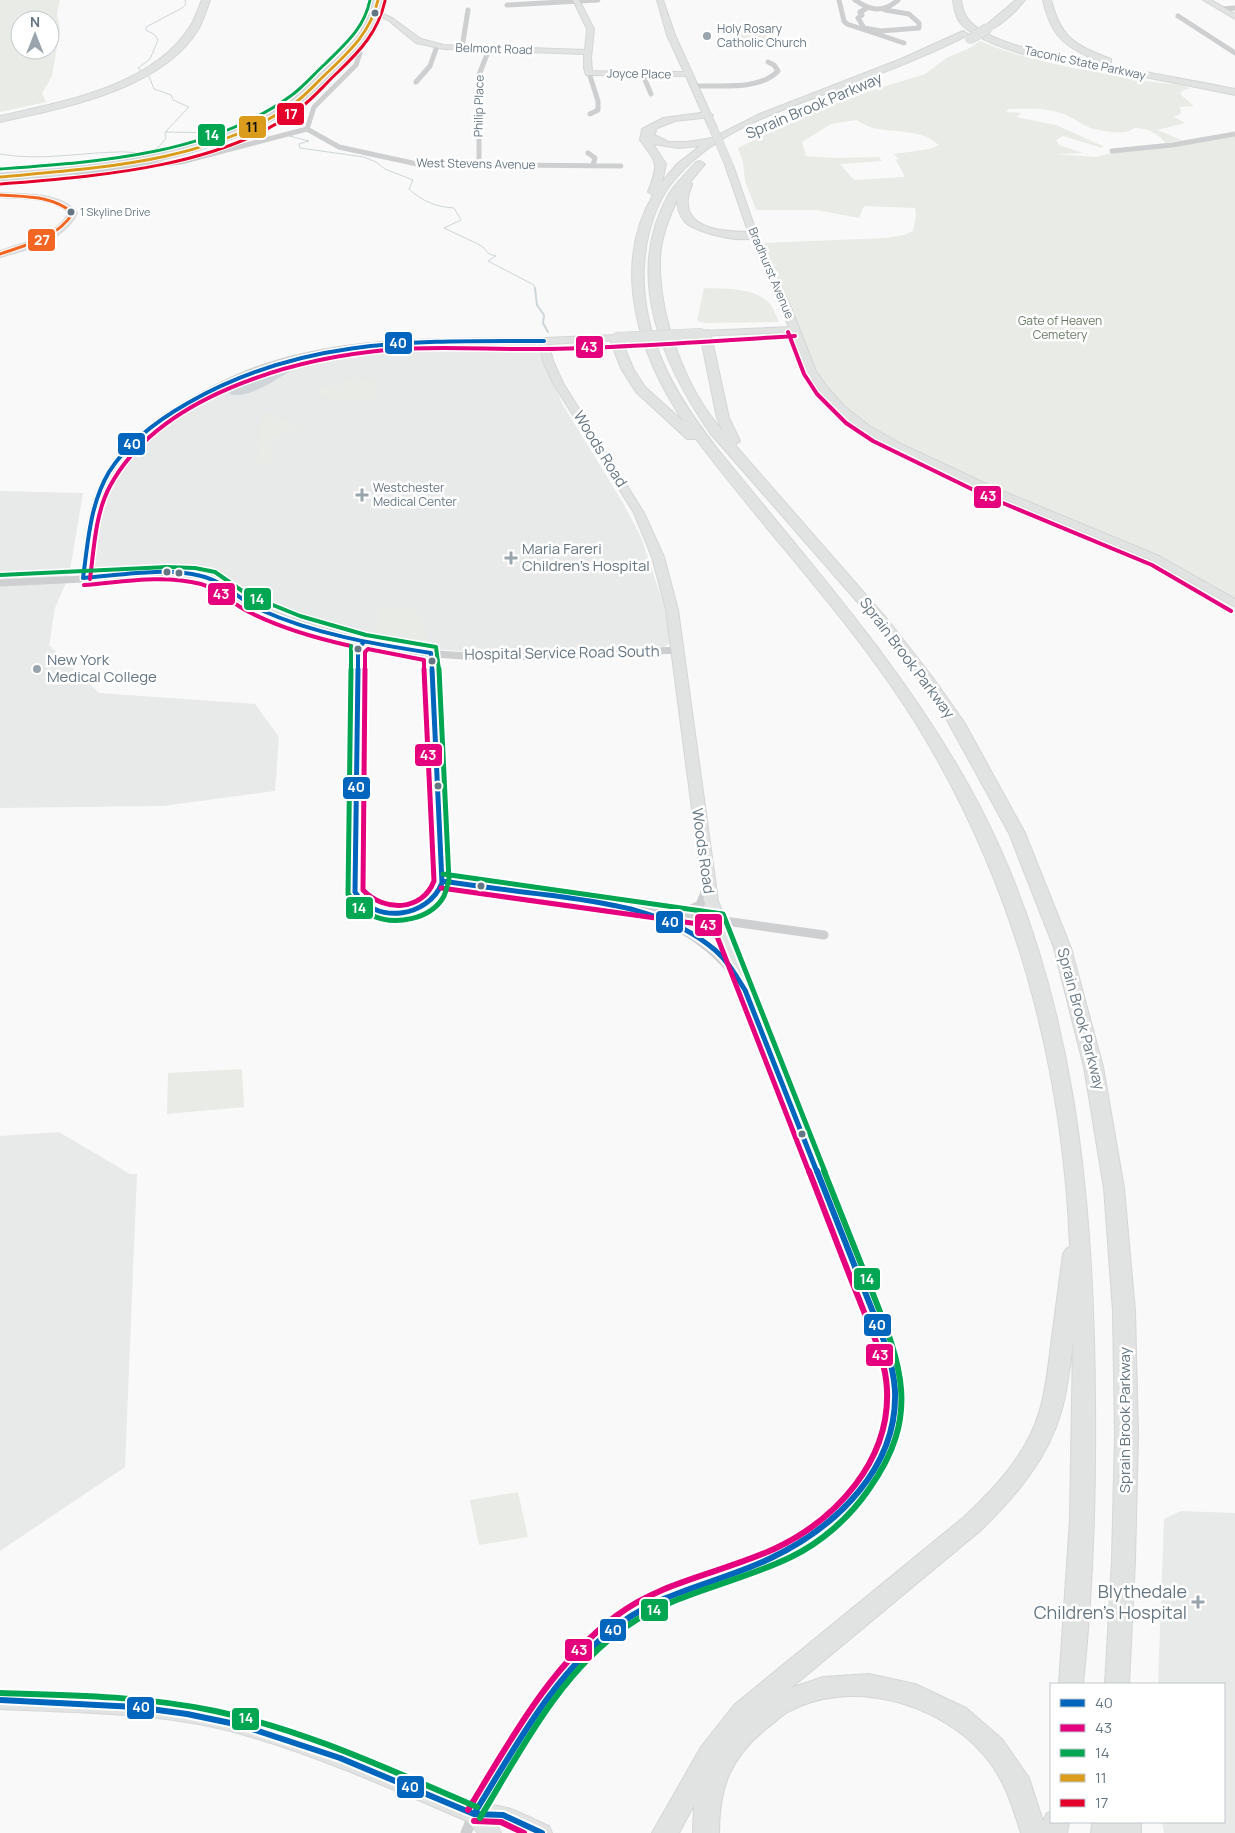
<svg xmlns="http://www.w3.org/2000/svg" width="1235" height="1833" font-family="Manrope,sans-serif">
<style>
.built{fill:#e8e9e9}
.green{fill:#e8ebe6;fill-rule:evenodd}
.water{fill:#ced6d9}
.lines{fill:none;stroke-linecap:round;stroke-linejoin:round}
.stream-far1{stroke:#ced6d9;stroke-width:1}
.stream{stroke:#ced6d9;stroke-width:2}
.secondary-casing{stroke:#d5d6d7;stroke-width:2}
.primary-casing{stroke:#d5d6d7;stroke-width:3}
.highway-casing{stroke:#d5d6d6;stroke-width:2}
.street-far3{stroke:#cecfd0;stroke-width:5}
.street-far2{stroke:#cecfd0;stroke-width:7}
.street-far1{stroke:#cecfd0;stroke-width:9}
.street{stroke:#cecfd0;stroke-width:11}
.secondary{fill:#e1e2e2;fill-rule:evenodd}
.primary{fill:#e1e2e2;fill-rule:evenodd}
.highway{fill:#e1e2e2;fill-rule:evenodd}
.secondary-bridge-far1-casing{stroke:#d5d6d7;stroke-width:9;stroke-linecap:butt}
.secondary-bridge-casing{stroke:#d5d6d7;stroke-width:12;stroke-linecap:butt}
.highway-bridge-casing{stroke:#d5d6d6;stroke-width:11;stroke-linecap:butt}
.secondary-bridge-far1{stroke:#e1e2e2;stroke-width:8}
.secondary-bridge{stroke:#e1e2e2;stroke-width:11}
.highway-bridge{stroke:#e1e2e2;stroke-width:10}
.bus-1-far2-casing{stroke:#fff;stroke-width:7}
.bus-1-far1-casing{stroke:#fff;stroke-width:9}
.bus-1-casing{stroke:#fff;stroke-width:10}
.bus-2-far2-casing{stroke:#fff;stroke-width:7}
.bus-2-far1-casing{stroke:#fff;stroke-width:9}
.bus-2-casing{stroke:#fff;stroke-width:10}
.bus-3-far3-casing{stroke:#fff;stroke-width:5}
.bus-3-far2-casing{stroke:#fff;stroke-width:7}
.bus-3-far1-casing{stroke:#fff;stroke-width:9}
.bus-3-casing{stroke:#fff;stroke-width:10}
.bus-4-casing{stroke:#fff;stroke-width:5}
.bus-5-casing{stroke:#fff;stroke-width:5}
.bus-6-casing{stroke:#fff;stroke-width:5}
.bus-1-far2{stroke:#0065bd;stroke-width:4}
.bus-1-far1{stroke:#0065bd;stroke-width:5}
.bus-1{stroke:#0065bd;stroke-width:6}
.bus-2-far2{stroke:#e5007d;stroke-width:4}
.bus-2-far1{stroke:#e5007d;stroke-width:5}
.bus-2{stroke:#e5007d;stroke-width:6}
.bus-3-far3{stroke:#00a651;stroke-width:3}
.bus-3-far2{stroke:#00a651;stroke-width:4}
.bus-3-far1{stroke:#00a651;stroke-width:5}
.bus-3{stroke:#00a651;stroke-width:6}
.bus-4{stroke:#da9c1a;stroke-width:3}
.bus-5{stroke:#e4002b;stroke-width:3}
.bus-6{stroke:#f26522;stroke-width:3}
.bus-dot{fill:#657683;stroke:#fff;stroke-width:2}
.poi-dot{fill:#99a4ac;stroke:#fff;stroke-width:2}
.labels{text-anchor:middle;stroke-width:5;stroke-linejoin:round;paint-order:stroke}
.far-bus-label{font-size:11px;fill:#657683;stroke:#fff;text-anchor:start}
.far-poi-label{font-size:12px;fill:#657683;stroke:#fff;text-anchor:start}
.far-street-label{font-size:12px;fill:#657683;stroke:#fff}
.far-park-label{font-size:12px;fill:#687a64;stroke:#fff}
.street-label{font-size:15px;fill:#657683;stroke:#fff}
.poi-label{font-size:15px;fill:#657683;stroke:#fff;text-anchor:start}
.near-poi-label{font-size:18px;fill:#657683;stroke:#fff;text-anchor:end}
.line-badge{stroke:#fff;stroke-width:2}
.badge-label{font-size:14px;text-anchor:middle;font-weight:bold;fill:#fff}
.pale-badge-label{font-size:14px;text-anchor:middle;font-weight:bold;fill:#111}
</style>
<rect width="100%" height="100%" fill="#f9f9f9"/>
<path class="built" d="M536 344 563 405 623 503 641 537 664 606 671 640 669 644 664 647 639 648 517 653 457 651 400 645 311 623 271 610 217 571 188 568 99 573 90 570 95 536 107 487 119 467 137 448 162 426 185 408 208 396 278 366 326 355 412 347Z
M0 491 83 493 69 576 55 608 49 645 99 693 255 704 279 737 275 791 163 806 0 808Z
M59 1132 130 1174H137L125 1467 0 1551V1136Z
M1181 1511 1235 1513V1833H1164L1162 1822H1224V1684H1158L1164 1519Z"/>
<path class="green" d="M0 0H60L57 14 60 29 52 76 42 93 46 102 0 112ZM20 20H50V50H20Z
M736 29H764L768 42H740Z
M980 41C1031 63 1087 70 1140 80 1156 84 1175 82 1190 88L1182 91 1180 94 1194 106 1180 107 1181 113 1174 117 1185 123 1157 130 1182 140 1165 143C1160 134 1147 128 1135 128 1132 129 1128 132 1125 132 1116 133 1102 131 1094 129 1083 126 1076 119 1066 115 1049 108 1028 108 1009 109L1006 112 1022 113 1016 117 1056 125 1103 146 1102 148 1063 136 1056 140 1059 145 1083 153 1057 154 1096 157 1118 151 1235 134V599L1159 556 1018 499 885 437C854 418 830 395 813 364L763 243 886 238 904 235 913 231 916 216 915 208 864 206 859 218 817 210H756L745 181 743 162 738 148 808 114 870 91 925 74 948 57 968 49ZM856 120C860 122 865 125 870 127 893 134 918 127 939 145L930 149 894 154 899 159 896 160 905 177 854 180 840 164 882 161 879 157 834 158 806 156 802 142 831 124Z
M704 288C724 289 756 287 770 304 774 309 776 316 779 322L705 323 697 321Z
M359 376 364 381 377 382V385H362L377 386V400L330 402 327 397 319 395 322 393 311 394 329 385 339 389 362 386 341 388 336 386Z
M263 412 294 425 299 424 308 428 289 431 275 437 274 441 259 442Z
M259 443H274L273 465 254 466V460L258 459Z
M412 606 423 623 426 631V644C418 651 383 644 373 639L377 634 378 609Z
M242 1069 244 1107 167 1114 168 1073Z
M518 1492 528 1537 479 1545 470 1500Z"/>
<path class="water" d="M286 370H292C276 379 248 400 229 394L231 391 256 380Z"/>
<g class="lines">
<path class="stream-far1" d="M165 132 221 133
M289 136 309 141 299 144 300 148 364 157 376 162 385 169 413 180 409 189C422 201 436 207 454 208L461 220 444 228 482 246 489 254 496 256 488 261 534 285 535 290
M0 154C40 161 77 153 117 152 128 151 141 155 152 151 158 148 162 144 166 138L165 134 167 130 189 107 173 100 171 95 154 89 149 76 138 68 150 59 158 40 155 35 146 30V27L182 8 186 4 185 0"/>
<path class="stream" d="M535 288 537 305 544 315 543 323 548 332"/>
<defs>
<path id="secondary" d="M573 0H579L594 29 591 58 592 71 684 72 667 35 657 0H663L675 35 717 128 716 130 709 128 686 76 589 75H586L584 68V54L444 49 416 43 388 20 373 13 376 11 392 18 421 39 444 45 585 50 587 29Z
M1203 0H1211L1235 14V19Z
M726 163 733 165 758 237 792 310 816 371 827 387 844 406 868 425 901 444 993 487 1159 556 1235 599V607L1151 560 985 491 893 448 860 429 836 410 820 391 806 371 791 332 699 336V332L702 331 789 327 750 237 725 165Z
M0 193C25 195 61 192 77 213 63 241 29 249 0 257V251C24 242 55 238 69 213 53 196 21 199 0 197Z
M616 335 621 338 619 340 549 344 553 361 563 383 644 513 664 557 678 610 718 901 895 1351C907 1390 905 1424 888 1461 864 1513 816 1550 764 1570 716 1588 667 1598 626 1630 566 1675 530 1742 491 1805 512 1806 530 1818 549 1826L552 1833H520L502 1824H496L501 1833H478L467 1821C392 1789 318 1756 241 1734 163 1712 80 1713 0 1709V1691L136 1698 187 1705 240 1716 347 1752 470 1803C511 1737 549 1666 612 1619 657 1585 710 1576 761 1555 826 1529 890 1467 886 1392 886 1378 882 1365 878 1351L704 901 666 610 652 557 634 513 553 383 543 361 539 341 544 338Z"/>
<path id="primary" d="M374 0H382C377 30 358 48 337 68 322 82 309 97 292 108 206 163 99 172 0 180V174C97 167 201 158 286 105 303 94 316 78 331 65 352 45 369 29 374 0Z"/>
<path id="highway" d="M202 0H210C207 9 203 20 199 28 164 89 63 108 0 122V116C62 102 152 86 189 28 195 20 198 9 202 0Z
M953 0H961C963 12 965 18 975 26 1003 49 1077 59 1114 66 1154 74 1195 81 1235 89V95C1192 86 1150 78 1107 70 1062 62 1010 57 971 32 957 23 955 15 953 0Z
M1016 0H1025C1018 9 997 31 985 30V26Z
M1043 0H1051C1061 39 1075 45 1111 59V63C1104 64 1096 60 1089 57 1060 44 1050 31 1043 0Z
M963 31 968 34 966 36C931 54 895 68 858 82 794 106 715 127 671 184 654 207 646 237 644 265 640 335 675 395 716 447 809 563 910 673 979 805 1075 989 1094 1198 1095 1402 1096 1496 1093 1591 1083 1684H1059L1070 1519 1073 1341C1070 1365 1068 1389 1061 1412 1048 1459 1014 1498 980 1531L791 1688 823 1677 869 1674 915 1684 966 1708 1002 1739 1029 1778 1043 1821 1047 1813 1051 1812V1822H1069L1067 1833H1021C1012 1805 1004 1778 984 1755 939 1703 850 1677 788 1712 781 1716 774 1723 767 1728 731 1757 719 1786 719 1833H693L694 1805 679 1833H652L701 1747 734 1705 964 1517C995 1488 1026 1455 1039 1413 1046 1391 1048 1368 1051 1345 1055 1315 1059 1284 1063 1254L1066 1249 1070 1247C1063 1063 1014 883 917 725 854 623 768 535 696 439H687L636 392 622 370 609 338 611 335H619L634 370 645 387 684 422C640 357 610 269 653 195L648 192C659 162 658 165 640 140L642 129 663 118 708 112 713 115 711 117 675 121 655 129 656 131 654 135 669 142H687L712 138 762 113 901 59ZM653 144 678 148 700 146 677 164 662 182 666 164Z
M700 161 705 164 690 182 692 184C691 189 688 194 688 199 684 232 733 232 754 232L759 235C748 246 696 233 685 222 679 215 678 209 677 200 668 220 660 240 660 262 659 317 686 390 723 431L717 418 700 334 706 330 710 331 729 418 740 441 735 445 887 619 933 678 964 722 1025 833 1071 948 1103 1067 1124 1188 1135 1311 1138 1435 1135 1560 1129 1684H1105L1112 1560 1115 1435 1113 1311 1104 1188 1084 1067 1054 948 1009 833 948 722 935 702 908 664 861 606 710 433C662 363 623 275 669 194 676 182 688 172 696 162Z
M1092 1822H1141V1833H1091Z"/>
</defs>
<use href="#secondary" class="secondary-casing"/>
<use href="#primary" class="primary-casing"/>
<use href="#highway" class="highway-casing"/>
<path class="street-far3" d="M839 0 844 21 847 24 904 43
M855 0C871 11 883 13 898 0
M507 5 598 0
M867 8 860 12 862 15 858 18 864 28 881 31 919 28V23L909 14 885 10
M1222 9 1235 8
M1178 16 1235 53
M462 48 468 10
M589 73 598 101V110L590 114
M643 75 651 94
M416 82 430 66 437 46
M695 86C720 85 759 91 778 71L774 65 768 62
M307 129 339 147 417 164 621 166
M1112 151 1172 145 1235 134
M588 153 595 158 593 165
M479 165V75L489 49
M72 171 77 173 181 162 307 129 314 107 356 65 360 53 352 49"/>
<path class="street-far2" d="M83 578C88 547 89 514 102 486 117 451 150 426 181 407 205 393 229 380 256 370 347 337 448 341 544 341
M0 583 188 574C194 575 201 575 207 577 224 582 235 598 251 605 283 620 329 633 364 642 462 667 577 654 678 650
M431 653 432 670
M358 670V649L364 642"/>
<path class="street-far1" d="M358 669 355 892C358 897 362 903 368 907 386 918 420 914 435 899 440 894 441 887 442 881L432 669
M442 881 824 935
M684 912 700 905 706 890
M647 913C683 926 712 945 736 976"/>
<path class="street" d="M466 1833 474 1814"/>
<use href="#secondary" class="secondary"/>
<use href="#primary" class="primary"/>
<use href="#highway" class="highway"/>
<defs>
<path id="secondary-bridge-far1" d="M713 128 729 165"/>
<path id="secondary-bridge" d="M616 338 702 334"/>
<path id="highway-bridge" d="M970 39 988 28"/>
</defs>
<use href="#secondary-bridge-far1" class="secondary-bridge-far1-casing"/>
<use href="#secondary-bridge" class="secondary-bridge-casing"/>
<use href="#highway-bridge" class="highway-bridge-casing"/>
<use href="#secondary-bridge-far1" class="secondary-bridge-far1"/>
<use href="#secondary-bridge" class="secondary-bridge"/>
<use href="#highway-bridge" class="highway-bridge"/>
<defs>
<path id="bus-1-far2" d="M83 578C88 542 90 504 109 472 128 442 158 420 188 403 303 337 416 341 544 341
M83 578C122 575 163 567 201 576 224 581 240 601 261 610 314 634 374 644 431 653
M431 653 432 670
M358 670V649L364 642"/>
<path id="bus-1-far1" d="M358 669 355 892C375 925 428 918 442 883L432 669
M442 881C477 886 513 891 548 895 607 903 668 910 715 950 728 961 736 976 745 990L817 1172"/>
<path id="bus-1" d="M0 1700 136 1707 187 1714 240 1725 340 1758 474 1814 503 1815 542 1833
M474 1814C516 1746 555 1671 621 1623 666 1590 722 1582 771 1558 836 1527 898 1468 895 1391 893 1357 877 1323 865 1292 849 1251 833 1211 817 1171"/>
<path id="bus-2-far2" d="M788 332 804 374 817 394 846 423 873 441 986 496 1152 565 1231 611
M90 579C94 549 95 514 110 486 159 396 291 359 386 350 438 345 491 350 543 349 627 348 711 341 795 336
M84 585C122 582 163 574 201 584 219 589 231 603 247 611 280 628 315 638 351 646
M365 670V652L368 649 424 660V670"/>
<path id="bus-2-far1" d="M365 669 363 890C384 912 422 912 434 881L424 669
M441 888 713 926 809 1172"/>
<path id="bus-2" d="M468 1810C510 1741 550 1666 616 1616 662 1581 722 1573 774 1549 836 1520 890 1461 887 1390 886 1359 870 1328 859 1299 842 1257 826 1214 809 1171
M474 1821 501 1822 524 1833"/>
<path id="bus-3-far3" d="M0 169C98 162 210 155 292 95 304 86 314 74 325 64 345 44 364 29 370 0"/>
<path id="bus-3-far2" d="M0 575 167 567 195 568 215 572 248 595 300 616 366 635 436 647 439 670
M351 670V646"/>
<path id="bus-3-far1" d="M351 669 348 894C355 903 361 910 371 915 394 926 431 920 444 896 446 891 447 886 449 881L439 669
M443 874 723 914 825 1172"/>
<path id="bus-3" d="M0 1693C72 1695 144 1696 215 1711 306 1730 392 1771 477 1807
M480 1818C521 1750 560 1672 627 1626 676 1592 738 1583 791 1557 822 1542 850 1517 869 1489 923 1413 900 1362 869 1284 854 1247 839 1209 824 1171"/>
<path id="bus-4" d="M0 177C99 168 212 162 296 102 308 93 318 81 329 71 351 50 371 31 378 0"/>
<path id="bus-5" d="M1 184C97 176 220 168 299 109 314 98 325 84 338 72 360 51 378 32 385 1"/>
<path id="bus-6" d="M0 195C26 197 52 195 73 213 56 239 28 244 0 254"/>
</defs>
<use href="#bus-1-far2" class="bus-1-far2-casing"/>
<use href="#bus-1-far1" class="bus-1-far1-casing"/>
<use href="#bus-1" class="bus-1-casing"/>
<use href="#bus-2-far2" class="bus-2-far2-casing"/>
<use href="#bus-2-far1" class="bus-2-far1-casing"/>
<use href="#bus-2" class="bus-2-casing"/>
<use href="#bus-3-far3" class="bus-3-far3-casing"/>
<use href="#bus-3-far2" class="bus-3-far2-casing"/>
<use href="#bus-3-far1" class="bus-3-far1-casing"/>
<use href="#bus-3" class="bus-3-casing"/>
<use href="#bus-4" class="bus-4-casing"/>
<use href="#bus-5" class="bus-5-casing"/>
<use href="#bus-6" class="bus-6-casing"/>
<use href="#bus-1-far2" class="bus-1-far2"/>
<use href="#bus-1-far1" class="bus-1-far1"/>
<use href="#bus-1" class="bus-1"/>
<use href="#bus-2-far2" class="bus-2-far2"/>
<use href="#bus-2-far1" class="bus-2-far1"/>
<use href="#bus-2" class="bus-2"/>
<use href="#bus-3-far3" class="bus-3-far3"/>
<use href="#bus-3-far2" class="bus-3-far2"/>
<use href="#bus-3-far1" class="bus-3-far1"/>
<use href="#bus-3" class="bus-3"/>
<use href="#bus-4" class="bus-4"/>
<use href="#bus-5" class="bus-5"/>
<use href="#bus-6" class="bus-6"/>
</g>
<g class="bus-dot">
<circle cx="375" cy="13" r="4.5"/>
<circle cx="71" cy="212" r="4.5"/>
<circle cx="167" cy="572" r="4.5"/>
<circle cx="179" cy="573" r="4.5"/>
<circle cx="358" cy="649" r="4.5"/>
<circle cx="432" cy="661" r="4.5"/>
<circle cx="438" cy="786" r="4.5"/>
<circle cx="481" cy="886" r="4.5"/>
<circle cx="802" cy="1134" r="4.5"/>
</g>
<g class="poi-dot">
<circle cx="707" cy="36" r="5"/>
<path d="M359.5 487.5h5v5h5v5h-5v5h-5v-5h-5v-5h5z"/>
<path d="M508.5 550.5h5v5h5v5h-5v5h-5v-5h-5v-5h5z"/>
<circle cx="37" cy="669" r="5"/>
<path d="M1195.5 1594.5h5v5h5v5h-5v5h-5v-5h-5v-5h5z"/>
</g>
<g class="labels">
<g class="far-bus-label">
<text x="80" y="216">1 Skyline Drive</text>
</g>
<g class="far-poi-label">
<text x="717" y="33">Holy Rosary<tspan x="717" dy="14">Catholic Church</tspan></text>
<text x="373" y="492">Westchester<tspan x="373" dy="14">Medical Center</tspan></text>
</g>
<g class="far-street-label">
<text transform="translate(494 49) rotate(2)" y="4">Belmont Road</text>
<text transform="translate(1085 63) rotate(12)" y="4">Taconic State Parkway</text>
<text transform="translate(639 74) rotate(1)" y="4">Joyce Place</text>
<text transform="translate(479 106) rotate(-89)" y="4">Philip Place</text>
<text transform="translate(476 164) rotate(1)" y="4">West Stevens Avenue</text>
<text transform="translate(771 273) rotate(67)" y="4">Bradhurst Avenue</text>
</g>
<g class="far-park-label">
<text x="1060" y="325">Gate of Heaven<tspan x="1060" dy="14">Cemetery</tspan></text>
</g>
<g class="street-label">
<text transform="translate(814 106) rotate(-23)" y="5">Sprain Brook Parkway</text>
<text transform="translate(600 449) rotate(58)" y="5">Woods Road</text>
<text transform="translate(562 653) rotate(-1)" y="5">Hospital Service Road South</text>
<text transform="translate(907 658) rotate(53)" y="5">Sprain Brook Parkway</text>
<text transform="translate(703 851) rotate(82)" y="5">Woods Road</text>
<text transform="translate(1081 1019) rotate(75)" y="5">Sprain Brook Parkway</text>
<text transform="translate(1125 1420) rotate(-90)" y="5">Sprain Brook Parkway</text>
</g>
<g class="poi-label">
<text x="522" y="554">Maria Fareri<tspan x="522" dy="17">Children's Hospital</tspan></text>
<text x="47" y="665">New York<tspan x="47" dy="17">Medical College</tspan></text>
</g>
<g class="near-poi-label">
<text x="1187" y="1598">Blythedale<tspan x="1187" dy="21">Children's Hospital</tspan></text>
</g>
</g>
<g class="line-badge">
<rect x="276" y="102" width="29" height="24" rx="5" fill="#e4002b"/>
<rect x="238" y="115" width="29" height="24" rx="5" fill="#da9c1a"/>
<rect x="197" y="123" width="29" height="24" rx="5" fill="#00a651"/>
<rect x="27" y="228" width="29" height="24" rx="5" fill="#f26522"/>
<rect x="384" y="331" width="29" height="24" rx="5" fill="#0065bd"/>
<rect x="575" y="335" width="29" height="24" rx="5" fill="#e5007d"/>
<rect x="117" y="432" width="29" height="24" rx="5" fill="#0065bd"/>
<rect x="973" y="485" width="29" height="24" rx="5" fill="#e5007d"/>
<rect x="207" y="582" width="29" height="24" rx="5" fill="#e5007d"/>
<rect x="243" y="587" width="29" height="24" rx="5" fill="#00a651"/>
<rect x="414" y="743" width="29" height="24" rx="5" fill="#e5007d"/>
<rect x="342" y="776" width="29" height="24" rx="5" fill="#0065bd"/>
<rect x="345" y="896" width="29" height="24" rx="5" fill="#00a651"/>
<rect x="655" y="910" width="29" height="24" rx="5" fill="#0065bd"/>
<rect x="694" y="913" width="29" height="24" rx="5" fill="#e5007d"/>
<rect x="853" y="1267" width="28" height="24" rx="5" fill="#00a651"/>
<rect x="863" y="1313" width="29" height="24" rx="5" fill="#0065bd"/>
<rect x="865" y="1343" width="29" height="24" rx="5" fill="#e5007d"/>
<rect x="640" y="1598" width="29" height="24" rx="5" fill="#00a651"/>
<rect x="599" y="1618" width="28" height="24" rx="5" fill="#0065bd"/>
<rect x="564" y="1638" width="29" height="24" rx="5" fill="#e5007d"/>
<rect x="126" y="1696" width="29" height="24" rx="5" fill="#0065bd"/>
<rect x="231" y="1707" width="29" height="24" rx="5" fill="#00a651"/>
<rect x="396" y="1775" width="29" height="24" rx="5" fill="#0065bd"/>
</g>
<g class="badge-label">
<text x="291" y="119">17</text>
<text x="212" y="140">14</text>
<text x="42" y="245">27</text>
<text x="398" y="348">40</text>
<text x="589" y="352">43</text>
<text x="132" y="449">40</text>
<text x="988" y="501">43</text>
<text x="221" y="599">43</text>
<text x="257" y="604">14</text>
<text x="428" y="760">43</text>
<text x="356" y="792">40</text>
<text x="359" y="913">14</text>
<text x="670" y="927">40</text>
<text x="708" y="930">43</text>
<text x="867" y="1284">14</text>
<text x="877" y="1330">40</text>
<text x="880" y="1360">43</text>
<text x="654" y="1615">14</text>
<text x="613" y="1635">40</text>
<text x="579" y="1655">43</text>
<text x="141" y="1712">40</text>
<text x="246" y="1723">14</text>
<text x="410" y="1792">40</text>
</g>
<g class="pale-badge-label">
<text x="252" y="132">11</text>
</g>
<rect x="1050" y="1683" width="175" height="140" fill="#ffffff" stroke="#c1c8cd"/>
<rect x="1060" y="1699" width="25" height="8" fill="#0065bd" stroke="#c1c8cd"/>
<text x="1095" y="1708" font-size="15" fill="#657683">40</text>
<rect x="1060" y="1724" width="25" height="8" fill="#e5007d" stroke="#c1c8cd"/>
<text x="1095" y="1733" font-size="15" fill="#657683">43</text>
<rect x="1060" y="1749" width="25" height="8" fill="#00a651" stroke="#c1c8cd"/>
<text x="1095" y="1758" font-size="15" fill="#657683">14</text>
<rect x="1060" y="1774" width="25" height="8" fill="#da9c1a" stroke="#c1c8cd"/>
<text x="1095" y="1783" font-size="15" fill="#657683">11</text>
<rect x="1060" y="1799" width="25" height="8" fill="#e4002b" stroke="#c1c8cd"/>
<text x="1095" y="1808" font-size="15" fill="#657683">17</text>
<g transform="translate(35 35)"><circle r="24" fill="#ffffff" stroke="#c1c8cd"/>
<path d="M0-4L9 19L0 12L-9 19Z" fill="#99a4ac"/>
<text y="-8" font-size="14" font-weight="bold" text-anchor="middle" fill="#657683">N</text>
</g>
</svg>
